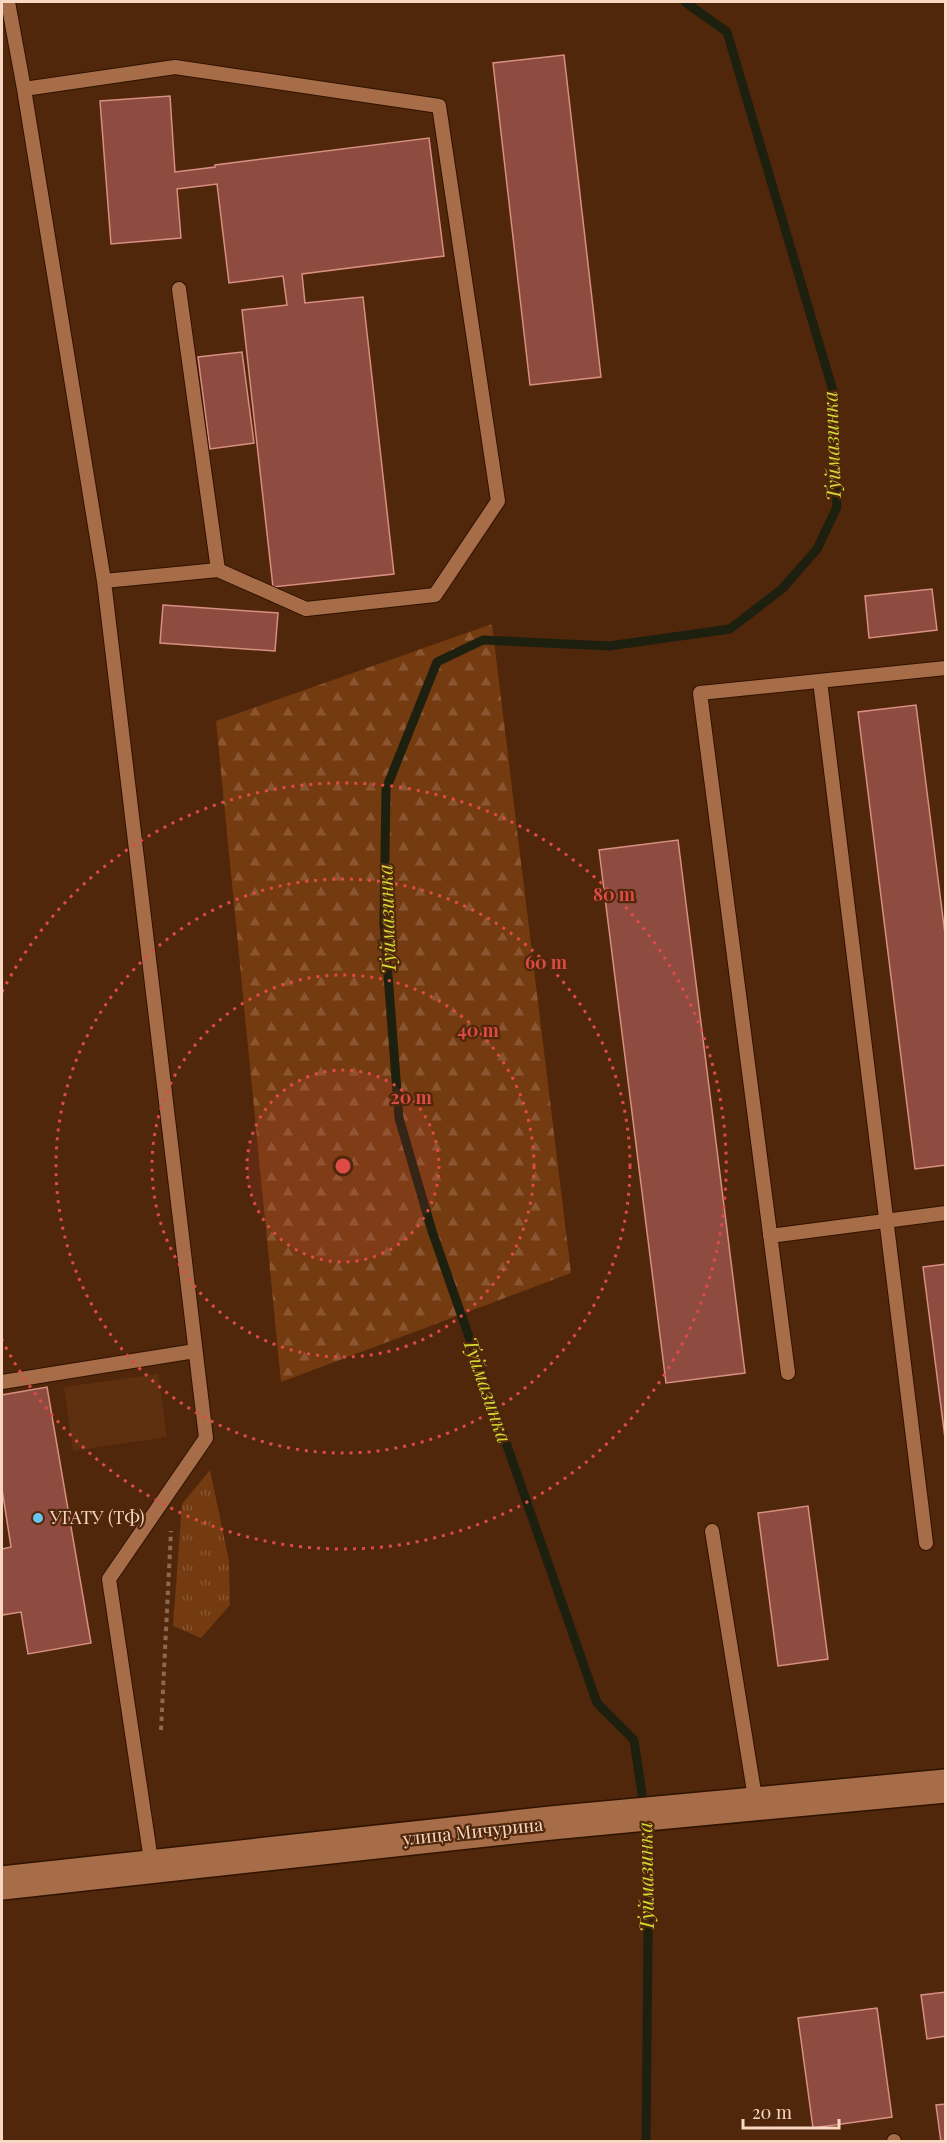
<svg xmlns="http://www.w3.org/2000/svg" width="947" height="2143" font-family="'Playfair Display',serif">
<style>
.built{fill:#5f300f}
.grass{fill:url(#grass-tufts)}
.forest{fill:url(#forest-firs)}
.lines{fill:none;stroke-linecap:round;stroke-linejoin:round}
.stream{stroke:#1e200f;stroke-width:9}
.building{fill:#8e4c40;stroke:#d88f81;stroke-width:1.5}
.lane-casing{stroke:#2f1301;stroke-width:16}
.secondary-casing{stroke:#2f1301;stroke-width:36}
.path{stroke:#8e684e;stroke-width:4;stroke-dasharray:4.5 4.5;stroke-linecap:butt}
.lane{stroke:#a76c48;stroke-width:14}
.secondary{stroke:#a76c48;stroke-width:33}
.ring{fill:none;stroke:#dd4b47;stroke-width:3;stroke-dasharray:3 6}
.poi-dot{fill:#69c4f1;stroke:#50270a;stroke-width:2}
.labels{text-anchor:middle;stroke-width:4.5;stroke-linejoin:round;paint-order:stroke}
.poi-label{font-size:18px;fill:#f8d7c3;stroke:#50270a;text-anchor:start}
.street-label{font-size:18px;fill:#f8d7c3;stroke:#50270a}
.water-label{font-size:20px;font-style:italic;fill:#d4db33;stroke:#50270a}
.centre{fill:#dd4b47;stroke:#50270a;stroke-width:3}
.ring-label{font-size:18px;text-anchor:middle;font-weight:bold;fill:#dd4b47;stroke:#50270a;stroke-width:4.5;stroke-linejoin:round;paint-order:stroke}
</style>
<defs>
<pattern id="grass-tufts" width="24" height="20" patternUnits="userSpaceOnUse" patternTransform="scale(1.5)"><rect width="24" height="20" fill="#743a10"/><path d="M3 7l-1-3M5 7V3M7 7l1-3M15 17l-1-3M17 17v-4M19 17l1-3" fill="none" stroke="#895631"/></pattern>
<pattern id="forest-firs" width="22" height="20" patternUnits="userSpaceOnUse" patternTransform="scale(1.5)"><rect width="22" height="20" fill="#743a10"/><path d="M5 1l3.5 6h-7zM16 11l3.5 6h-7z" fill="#895631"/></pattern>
</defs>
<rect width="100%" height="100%" fill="#50270a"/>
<path class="built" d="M158 1374 167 1437 73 1451 64 1387Z"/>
<path class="grass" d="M210 1470 229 1561 230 1605 201 1638 173 1626 182 1504Z"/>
<path class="forest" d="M492 624 571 1273 281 1382 216 721Z"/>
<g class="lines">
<path class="stream" d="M646 2142 649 1841 634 1740 597 1703 432 1231 399 1118 384 923 386 789 437 662 483 640 609 646 730 629 783 588 817 549 837 507 833 391 727 32 685 2"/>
</g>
<path class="building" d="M564 55 601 377 530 385 493 63Z
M170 96 175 172 215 167V165L429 138 444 256 302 274 305 303 363 297 394 574 273 587 242 310 287 305 283 276 229 283 217 184 177 189 181 238 111 244 100 101Z
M242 352 254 443 210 449 198 357Z
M932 589 937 630 869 638 865 596Z
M163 605 278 613 275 651 160 643Z
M916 705 946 942V1165L915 1169 858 712Z
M678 840 745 1373 666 1383 599 850Z
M946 1264V1446L923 1267Z
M47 1387 91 1643 28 1654 21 1612 2 1615V1549L11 1547 2 1489V1395Z
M808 1506 828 1659 778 1666 758 1513Z
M946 1992V2036L927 2039 921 1995Z
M877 2008 892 2117 813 2128 798 2018Z
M946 2104V2142H941L936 2105Z"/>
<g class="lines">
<defs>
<path id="lane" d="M8 2 24 89 104 581 218 570 179 289
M24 89 175 67 439 106 498 501 435 595 306 609 218 570
M104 581 206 1438 109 1579 152 1867
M820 681 926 1543
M770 1236 946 1213
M788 1373 700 693 946 668
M2 1382 195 1351
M712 1531 756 1804
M894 2141V2142"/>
<path id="secondary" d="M2 1883 551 1823 946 1786"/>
</defs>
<use href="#lane" class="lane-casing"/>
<use href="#secondary" class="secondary-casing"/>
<path class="path" d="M161 1730 171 1531"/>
<use href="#lane" class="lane"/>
<use href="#secondary" class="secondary"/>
</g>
<circle cx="343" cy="1166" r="96" fill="#dd4b47" fill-opacity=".12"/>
<g class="ring">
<circle cx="343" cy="1166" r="96"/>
<circle cx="343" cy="1166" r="191"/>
<circle cx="343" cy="1166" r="287"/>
<path d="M2 992A383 383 0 1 1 2 1340"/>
</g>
<circle class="poi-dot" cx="38" cy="1518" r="6"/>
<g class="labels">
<g class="poi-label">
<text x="50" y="1524">УГАТУ (ТФ)</text>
</g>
<g class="street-label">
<text transform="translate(473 1832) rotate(-6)" y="6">улица Мичурина</text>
</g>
<g class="water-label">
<text transform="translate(832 446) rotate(-92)" y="7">Туймазинка</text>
<text transform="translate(387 919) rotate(-92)" y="7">Туймазинка</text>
<text transform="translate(487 1390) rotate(71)" y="7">Туймазинка</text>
<text transform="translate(646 1877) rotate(-91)" y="7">Туймазинка</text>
</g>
</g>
<circle cx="343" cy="1166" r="9" class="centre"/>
<g class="ring-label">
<text x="614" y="901">80 m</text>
<text x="546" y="969">60 m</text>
<text x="478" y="1037">40 m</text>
<text x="411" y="1104">20 m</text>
</g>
<rect width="947" height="2143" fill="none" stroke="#f8d7c3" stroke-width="6"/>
<path d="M743 2119v9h96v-9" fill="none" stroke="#f8d7c3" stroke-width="3"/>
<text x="752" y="2119" font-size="18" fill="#f8d7c3" stroke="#50270a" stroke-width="4.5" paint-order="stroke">20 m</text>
</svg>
